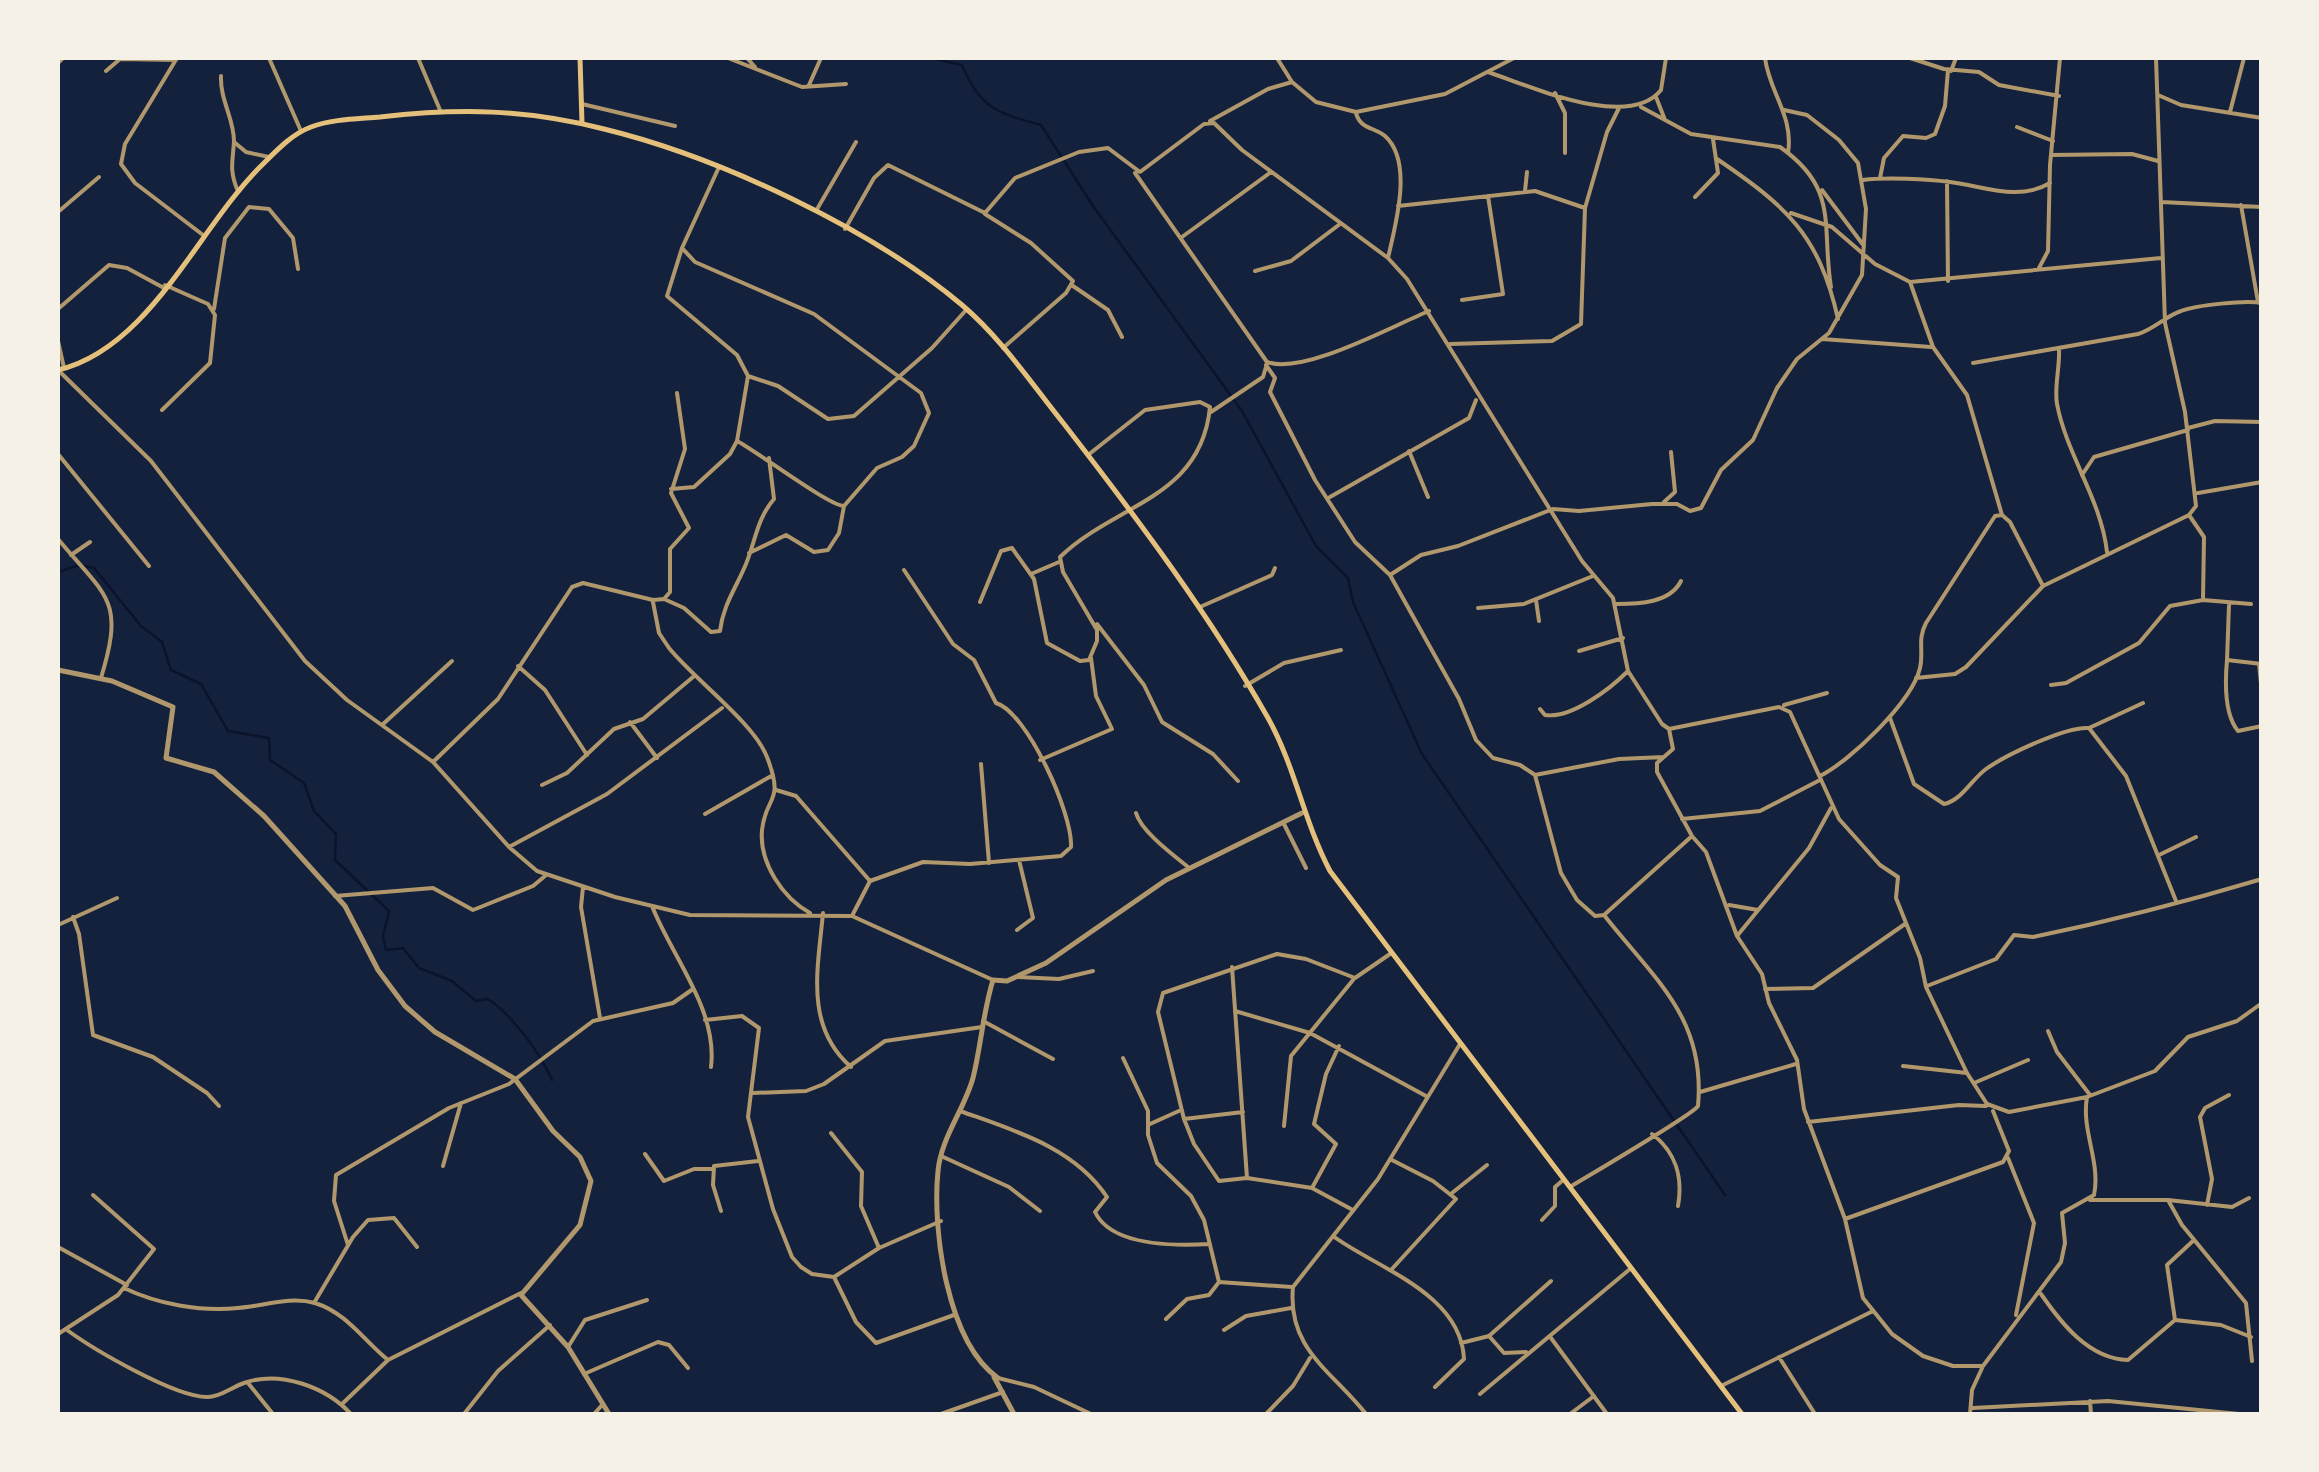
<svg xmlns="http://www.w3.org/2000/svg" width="2319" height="1472" font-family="Overpass,sans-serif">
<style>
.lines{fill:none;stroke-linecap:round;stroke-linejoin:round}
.stream{stroke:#0b132b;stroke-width:2.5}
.minor{stroke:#b1986c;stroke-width:4}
.tertiary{stroke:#b1986c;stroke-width:5}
.secondary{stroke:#e5c07b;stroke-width:5}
</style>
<rect width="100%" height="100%" fill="#14213d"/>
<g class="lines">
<path class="stream" d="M931 58 962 65C980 109 998 113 1041 125L1093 206 1242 411 1316 546 1348 578 1353 602 1422 754 1725 1195
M58 572 80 565 94 568 141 626 162 642 171 670 201 684 228 731 269 738 270 760 304 783 314 811 336 834 335 860 389 911 383 936 386 950 403 948 419 968 452 981 476 1001 488 999C512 1015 541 1054 552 1080"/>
<path class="minor" d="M177 58 125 144 121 164 135 183 203 235
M269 58 301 131
M418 58 440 110
M728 58 802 87 846 84
M747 58 755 67
M1277 58 1292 82 1316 102 1356 112 1445 94 1514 58
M1765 58C1769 92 1794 116 1788 153
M1910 58 1944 69 1979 72 1999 85 2059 96
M58 63 63 58
M106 71 120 59 176 60
M1951 71 1956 58
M1488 72C1530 86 1628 131 1661 90L1666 58
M221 76C220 100 234 119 234 141 233 161 229 169 237 189
M809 85 821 58
M1555 93 1565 113V153
M2158 95 2181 105 2262 118
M1656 97 1665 120
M582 104 675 126
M1641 107 1691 134 1780 147C1840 189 1821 226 1831 287
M2230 112 2244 58
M1356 113C1360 129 1374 127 1385 136 1414 162 1395 226 1388 258
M1210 121 1268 89 1292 82
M2017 127 2053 141
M234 142 246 152 269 157
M2051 155 2132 154 2158 161
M1717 159C1786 206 1819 234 1838 319
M1135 173 1267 362C1304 375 1392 326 1429 311
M1880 178 1884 158 1903 136 1926 138 1935 134 1945 106 1948 70
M1863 180C1885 177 1928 179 1950 182 1984 186 2018 202 2050 183
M1947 181 1948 281
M1822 190 1864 246
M1525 191 1527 172
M1695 197 1718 173 1713 139
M2161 202 2262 207
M2241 205 2258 302
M1398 206 1535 191 1585 208
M816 211 856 142
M58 212 99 177
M1791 213 1832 227 1875 264 1910 282 2161 258
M985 214 1031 243 1073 281 1066 293 1003 348
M845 229 874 178 888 165 985 213 1015 178 1079 152 1108 148 1140 172 1204 124 1214 123 1242 150 1388 258 1407 279 1582 561 1613 598 1628 671 1662 724 1669 729 1779 707 1790 712 1839 819 1880 865 1898 877 1896 898 1920 958 1926 987 1967 1073 1987 1104 2009 1112 2087 1097
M1182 237 1271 172
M682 248 695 262 814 314 921 393 929 413 914 446 902 457 877 468 844 506C829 506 758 452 737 441
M2039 268 2048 251 2050 165 2060 58
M1255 271 1291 261 1340 224
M1910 282 1933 347 1967 395 2002 515
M1073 286 1108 310 1122 337
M1462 300 1503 294 1488 196
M58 309 109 265 127 268 164 288
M214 309 225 238 249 207 269 209 293 238 298 269
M1822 339 1931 347
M58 341 64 368
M1450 344 1552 341 1581 324 1585 208 1607 132 1619 108
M2059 349C2060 367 2054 387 2057 404 2067 456 2101 499 2107 552
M1973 363 2138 334C2154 329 2166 316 2181 311 2197 305 2245 300 2262 303
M1266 365 1275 378 1270 392 1315 480 1355 542 1390 575 1459 699 1476 740 1493 758 1520 765 1535 775 1561 873 1577 900 1595 916 1604 915 1692 836
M58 370 151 461 305 661 347 700 433 762 509 847 537 871 615 897 690 915 852 916 993 980
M748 376 778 386 828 419 854 416 932 348 967 309
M162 410 210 363 215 315 208 304 165 285
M1211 412 1263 377 1266 367
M2188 428 2215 421 2262 422
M1409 451 1428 497
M58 454 149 566
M2082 475 2094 457 2188 430
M671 489 694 487 730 454 737 441 748 376 737 355 667 296 682 248 719 167
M2198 493 2262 482
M1330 497 1469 418 1476 400
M1664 502 1675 492 1671 452
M58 539C107 598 125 599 101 678
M749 553 786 535 814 552 828 550 839 533 844 506
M71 555 90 542
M1031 574 1059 562
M1390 575 1421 555 1458 546 1553 509 1579 511 1652 504H1677L1690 511 1701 508 1721 470 1753 440 1777 388 1797 359 1829 333 1862 275 1866 209 1858 163 1839 140 1807 115 1784 110
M664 599 684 608 711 632 720 631C723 605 736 588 746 564 756 539 757 519 774 499L769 458
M1536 600 1539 621
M2203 600 2251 604
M653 602 659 633 669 648C695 680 754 723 767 757 785 804 766 794 762 830 759 863 783 898 810 913
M980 602 1001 551 1012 548 1034 579 1047 643 1080 661 1089 660 1097 641V630L1063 572 1060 557C1116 503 1201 499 1210 407L1200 402 1145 410 1088 455
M1616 604C1639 604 1670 603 1681 581
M2229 605 2227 660 2262 664
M1200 607 1272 575 1275 568
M1478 608 1524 604 1593 576
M1097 624 1144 685 1162 722 1213 754 1238 781
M1579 651 1623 638
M2227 660C2225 682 2224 714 2238 731L2262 726
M2259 664 2262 693
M518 666 545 690 587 755
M1916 678 1955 674 1966 667 2043 586
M2051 685 2066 683 2139 643 2170 606 2203 600 2204 537 2189 515
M1245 686 1284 663 1341 650
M1784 705 1827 693
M1540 709 1545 715C1571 719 1610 689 1628 671
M1890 718 1914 784 1944 804C1962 800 1971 780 1986 769 2006 755 2066 726 2089 728L2126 776 2176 901
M630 722 657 758
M382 725 452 661
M2089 728 2143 703
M1669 729 1673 749 1657 763V772L1692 836 1706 852 1737 936 1762 974 1769 1003 1797 1060 1804 1109 1845 1219 1863 1298 1892 1334 1923 1356 1953 1366H1983
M1040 760 1112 729 1096 696 1091 658
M433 762 498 699 572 587 583 583 653 600 664 599 670 592V549L689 528 671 493 685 449 677 393
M981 764 989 863
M1535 775 1619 759 1664 757
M1820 776C1850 761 1912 702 1920 668 1924 651 1917 640 1926 623L1995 516 2002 515 2010 522 2043 586 2189 515 2196 506 2185 412 2165 323 2156 58
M542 785 567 773 614 729 643 719 693 677
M776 790 796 796 870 881
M1136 813C1141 831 1172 854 1188 867
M705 814 773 775
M1682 819 1760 811 1820 780
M1284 824 1306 868
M509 847 607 794 722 708
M2159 855 2196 837
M583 887 581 907 600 1018
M335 896 433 888 473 910 533 886 545 876
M1729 905 1758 910
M652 906C672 957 718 1010 711 1067
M823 913C818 968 804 1026 851 1067
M853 914 870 881 923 862 970 864 1061 856 1071 847C1073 814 1027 712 996 703L974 660 953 644 904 570
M73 917 79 934 93 1035 153 1057 207 1093 219 1106
M58 925 117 898
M1017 930 1033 918 1019 860
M1737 936 1809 848 1831 808
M1232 967 1247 1178 1312 1188 1336 1144 1314 1124 1326 1074 1339 1046
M1018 977 1059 979 1093 971
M1927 986 1996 959 2014 935 2033 937C2111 921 2185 902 2262 879
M1765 989 1813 988 1905 924
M1235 1011 1310 1033 1426 1096
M705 1020 742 1016 759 1028 748 1117 773 1209 792 1257 801 1267 812 1274 834 1277 879 1248 941 1221
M983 1021 1053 1059
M2048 1031 2057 1052 2090 1095
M1123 1058 1148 1111V1135L1157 1163 1191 1196 1204 1220 1219 1282 1292 1287
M1903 1066 1967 1073
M1974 1083 2028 1060
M1700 1092 1796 1064
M753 1093 806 1091 824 1084 885 1041 982 1027
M960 1111C1013 1130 1074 1147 1107 1197L1095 1212C1112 1247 1176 1246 1210 1244
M1184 1119 1243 1112
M1808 1122 1959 1105 1986 1106
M1150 1124 1181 1110
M1284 1126 1291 1056 1353 980
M831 1133 862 1172 861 1206 879 1248
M1652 1134C1676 1152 1683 1178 1678 1206
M645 1154 664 1181 694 1169H712
M941 1156 1009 1187 1040 1211
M2008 1158 2034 1223 2016 1315
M1390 1159 1433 1181 1456 1199 1391 1270
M443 1166 461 1103
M1247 1178 1219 1181 1194 1144 1184 1119 1158 1012 1163 993 1277 954 1306 959 1355 978 1390 954
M1570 1187C1588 1176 1694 1114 1698 1106 1706 1017 1653 978 1604 915
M1312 1188 1351 1209
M1452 1193 1487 1165
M2090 1200H2168L2182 1225 2246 1303 2252 1361
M2168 1200 2232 1207 2249 1198
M2207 1205 2212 1179 2200 1117 2205 1108 2229 1095
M721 1211 713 1185 714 1166 758 1161
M1845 1219 2003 1162 2009 1151 1993 1111
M1542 1220 1555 1206V1187L1562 1181
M1333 1236C1376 1268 1461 1293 1464 1359L1435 1387
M348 1245 334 1201 336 1175 449 1108 509 1084 593 1021 673 1003 693 989
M58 1247 127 1285
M834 1277 856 1322 876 1343 954 1315
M124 1288C157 1304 201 1312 238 1308 264 1306 289 1296 315 1303 347 1313 364 1341 388 1360L521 1293
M2041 1294C2061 1323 2089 1359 2128 1360L2175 1320 2167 1265 2194 1240
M314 1303 353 1237 368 1220 394 1218 417 1247
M1166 1319 1187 1299 1209 1295 1219 1282
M2175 1320 2221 1325 2251 1337
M67 1330C93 1349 176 1398 208 1397 220 1397 232 1387 244 1383 280 1370 326 1387 351 1414
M1224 1330 1246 1316 1291 1308
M58 1334 118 1295 154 1249 93 1195
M1489 1336 1504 1353 1526 1352
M1551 1338 1607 1414
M1461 1343 1489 1336 1551 1281
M568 1347 585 1320 647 1300
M1779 1357 1815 1414
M584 1374 658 1342 669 1345 688 1368
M998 1378 1034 1387 1091 1414
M248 1383 273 1414
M1723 1385 1871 1312
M1480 1394 1630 1269
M2090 1401 2091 1414
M342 1404 388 1360
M1973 1408 2108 1401 2239 1414
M464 1414 498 1371 550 1325
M594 1414 603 1404
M941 1414 1003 1392
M1266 1414 1293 1386 1310 1358
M1366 1414C1332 1371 1287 1349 1293 1287L1378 1179 1460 1044
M1570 1414 1594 1396
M1970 1414 1972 1390 1983 1366 2061 1262 2065 1243 2062 1213 2094 1195C2101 1162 2081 1131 2087 1097L2155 1071 2188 1037 2237 1021 2262 1003"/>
<path class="tertiary" d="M58 670 112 681 173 707 166 758 214 772 264 816 345 906 378 970 405 1006 435 1032 515 1079 553 1131 580 1157 591 1181 580 1225 521 1295 568 1347 609 1414
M994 1377 1014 1414
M998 1378C947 1342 932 1230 938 1171 941 1138 964 1110 973 1078 981 1046 983 1012 993 980L1007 981 1046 963 1166 880 1302 813"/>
<path class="secondary" d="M580 58 582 123
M58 370C151 348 198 227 263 164 277 150 292 134 311 127 332 119 357 119 380 117 460 108 525 109 604 129 719 157 872 229 962 305 1001 338 1032 384 1064 424 1137 518 1209 614 1268 718 1295 766 1304 822 1330 871L1742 1414"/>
</g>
<rect width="2319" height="1472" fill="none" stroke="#f6f1e7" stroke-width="120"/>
</svg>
